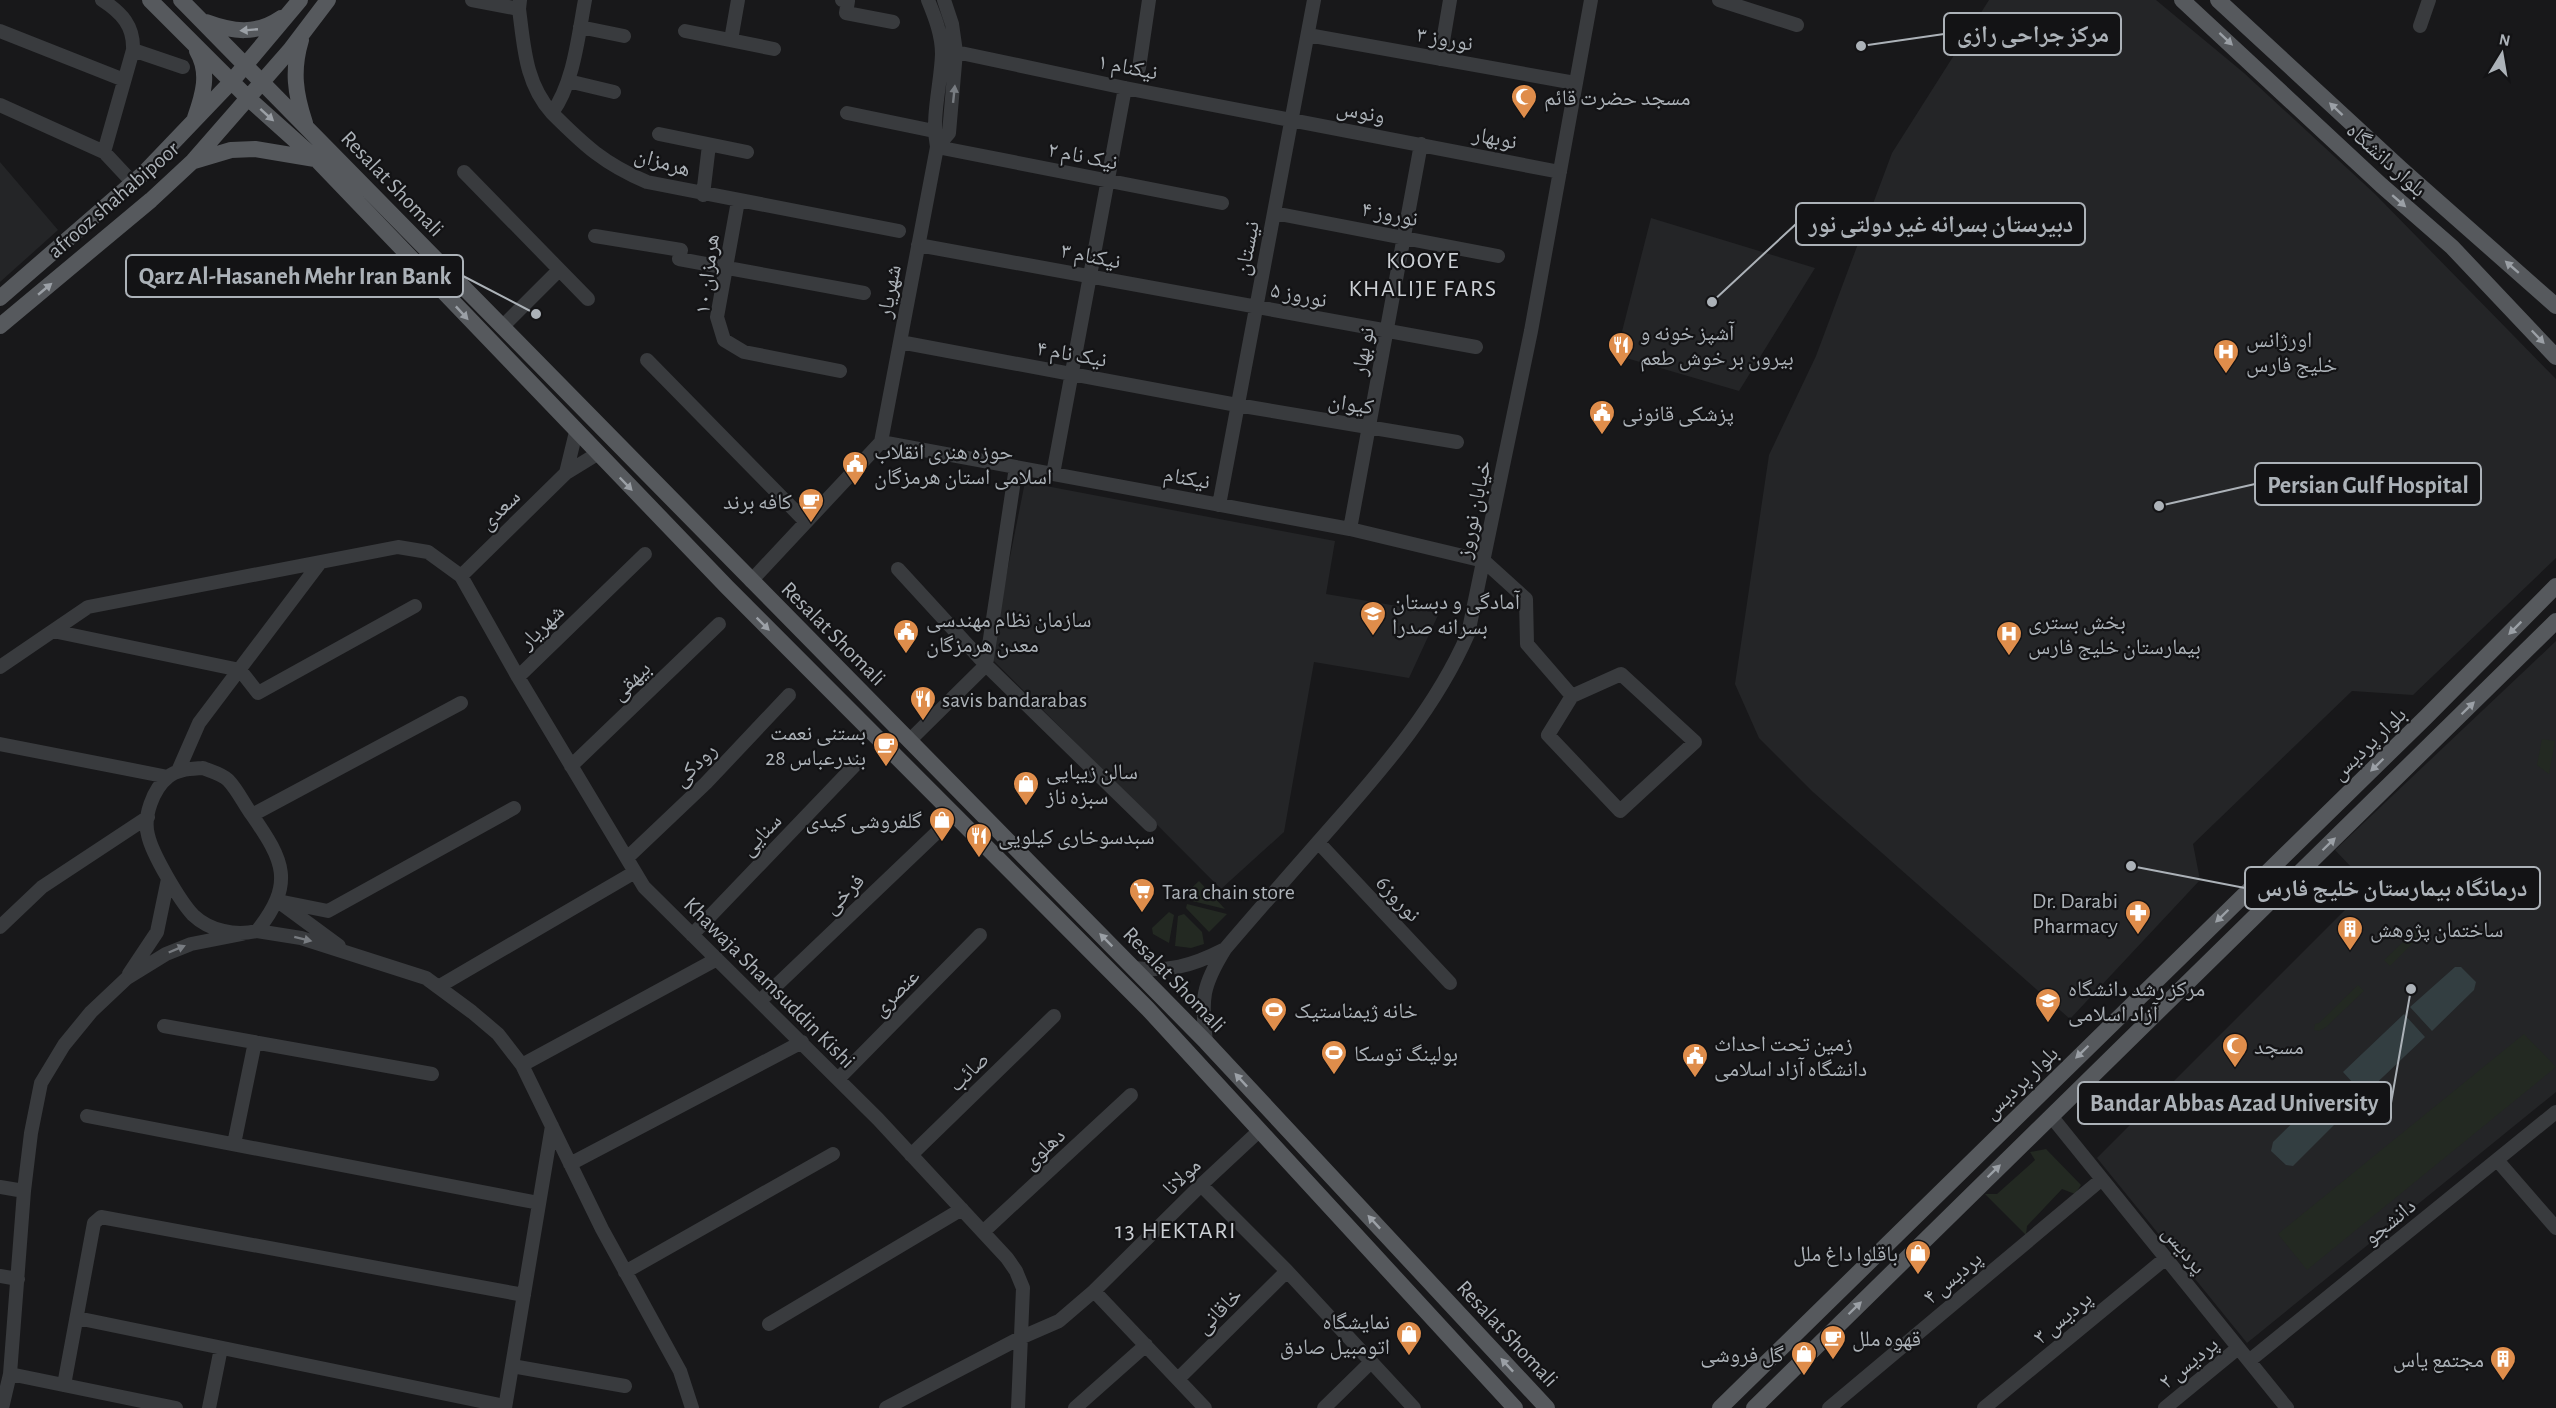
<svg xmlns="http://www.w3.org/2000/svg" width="2556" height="1408" font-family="'Alegreya Sans','Noto Naskh Arabic',sans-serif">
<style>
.built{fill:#242527}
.green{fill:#232922}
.water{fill:#333e41}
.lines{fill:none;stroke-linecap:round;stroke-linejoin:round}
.minor{stroke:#393b3e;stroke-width:14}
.major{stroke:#56595d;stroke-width:16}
.oneway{fill:#9ba0a6}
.oneway2{fill:#787c81}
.labels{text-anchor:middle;stroke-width:4.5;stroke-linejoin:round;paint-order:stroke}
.street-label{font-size:22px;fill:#acb2b8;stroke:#131315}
.poi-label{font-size:22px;fill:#acb2b8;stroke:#131315;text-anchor:start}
.neighbourhood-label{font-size:24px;letter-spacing:1.5px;fill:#ccd0d5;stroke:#131315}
.leader{fill:none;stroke:#acb2b8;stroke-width:2}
.callout-dot{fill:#acb2b8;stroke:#131315;stroke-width:2}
.callout{fill:#131315;stroke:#acb2b8;stroke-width:2}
.callout-label{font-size:24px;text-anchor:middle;font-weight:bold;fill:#acb2b8}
</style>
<rect width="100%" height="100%" fill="#18181a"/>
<path class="built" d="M1989 0H2156L2244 73 2375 194 2556 379V558L2413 695 2352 691 2193 844 2200 880 2070 1019 1813 792 1759 738 1735 684 1769 455 1816 356 1892 153Z
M0 162 58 230 0 282Z
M1651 218 1815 268 1739 391 1616 355Z
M1025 482 1335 541 1326 594 1439 613 1409 678 1314 662 1284 832 1221 889 990 657Z
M2556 641V1092L2247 1343 2097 1158 2369 886 2335 850Z"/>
<path class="green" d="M2542 739 2555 741 2549 774 2537 765Z
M1199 881 1225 909 1188 900 1184 895Z
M1187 904 1227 914 1209 932 1186 908Z
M1169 912 1174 915 1169 943 1153 934 1152 928Z
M1184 914 1202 932 1204 944 1191 948 1175 946 1178 916Z
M2420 926 2425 931 2390 966 2384 960Z
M2358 985 2364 991 2326 1027 2319 1031 2314 1030 2315 1024 2319 1023Z
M2524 1034 2556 1067 2307 1270 2278 1234Z
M2046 1149 2081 1185 2075 1194 2062 1189 2027 1226 2026 1235 1985 1194H1997L2035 1160 2030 1152Z"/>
<path class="water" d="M2455 967H2461L2476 982 2474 990 2432 1031 2410 1007Z
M2404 1014 2425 1037 2364 1095 2343 1072Z
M2335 1081 2356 1103 2293 1166 2286 1165 2271 1151 2273 1142Z"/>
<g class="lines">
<path class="minor" d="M102 0C122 13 134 26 133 50L104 152
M472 0 519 9
M520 0 519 9C524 46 525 83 552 113
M585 0C578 37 574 82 552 113 584 145 604 164 647 182L899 231
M842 0 848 1 846 13 893 22
M1719 0 1797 25
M2420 26 2429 0
M580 27 624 36
M0 31 124 80
M685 31 774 49
M1308 35 1575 83
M731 40 738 0
M133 50 183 67
M942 53 956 52 1125 88 1560 172
M1440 59 1450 0
M1139 68 1149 0
M568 81 614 92
M0 105 104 152 133 183
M847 113 934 131
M659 134 747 152
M937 147 1222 203
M937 147 949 133 956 52 952 24 944 0
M464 172 588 299
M703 195 709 145
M738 201 717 317 724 340 744 352 840 371
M1274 213 1498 256
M595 236 681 250 679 259 864 293
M918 245 1476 347
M502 327 559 270
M900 342 1237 405 1457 442
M647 360 806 522
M881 442 1350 529 1484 561 1526 599 1527 644 1572 696
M881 442 937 147C931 116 941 85 942 54 942 35 935 17 928 0
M566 473 576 432
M1053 474 1125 88
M1219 505 1314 0
M1350 529 1421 144
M898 569 986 665 1150 825
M461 576 566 473 597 454
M751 581 881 442
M53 631 240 670 258 693 415 606
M0 667 88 607 398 547 428 552 461 576 518 677 644 887 878 1119 1007 1258 1016 1271 1023 1288 1018 1408
M1621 674 1695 742 1620 811 1548 735 1572 696Z
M518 677 645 554
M909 741 986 665 1016 467
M0 744 168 777
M571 766 719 624
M203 768C210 771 222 774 228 780 237 789 244 804 252 815 284 861 295 883 257 931 235 936 210 931 193 915 180 901 152 854 148 835 143 817 153 789 168 777 177 769 191 769 203 768Z
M178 771 199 723 319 564
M252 815 461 703
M1318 842 1450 983
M627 858 706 783 789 695
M278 901 328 911 514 808
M282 904 339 946
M0 927 42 887 148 817
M257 931 301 938 426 978 472 1012 498 1034 522 1065 602 1229 680 1371 692 1408
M692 935 857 763
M1133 968C1168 972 1192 966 1223 950
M129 974 157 932 168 879
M438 987 635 872
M760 1001 954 816
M164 1026 432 1074
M1206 1042C1201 999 1202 986 1225 949 1261 907 1297 866 1334 824 1386 765 1436 707 1468 634L1531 331 1591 0
M522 1065 717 959
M839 1078 980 935
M87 1116 539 1203
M2051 1116 2287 1408
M234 1144 255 1042
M911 1155 1054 1016
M2497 1160 2556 1228
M570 1164 802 1042
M1201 1185 1287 1271 1414 1408
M0 1187 24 1191
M984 1231 1131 1095
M625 1272 833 1154
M0 1276 18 1279
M1094 1291 1205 1408
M77 1318 505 1406
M769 1324 962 1209
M2249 1361 2556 1112
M512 1366 625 1386
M10 1374 176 1408
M1178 1379 1287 1271
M64 1385 94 1223 101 1217 524 1295
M2 1408 10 1374 24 1191 31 1133 41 1083 64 1045 91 1012 127 978 166 954 191 944 242 934
M209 1408 221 1348
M505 1408 552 1126
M886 1408 1020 1338 1059 1321 1094 1291 1201 1185 1259 1131
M1075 1408 1146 1345
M1324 1408 1370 1363
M1829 1408 2102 1179
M1984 1408 2166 1258
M2165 1408 2238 1348"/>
<path class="major" d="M150 0 249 99 316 159 727 587 1148 1009 1515 1408
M181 0 1206 1042 1547 1408
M2182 0 2381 185 2452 247 2556 357
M2218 0 2401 169 2556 306
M206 22C233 32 256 35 281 18
M301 40C292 70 295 93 305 123
M195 118C203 95 210 73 197 51
M194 161 231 150 255 149 315 159
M0 298 144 173 232 81 300 0
M0 326 151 200 193 161 290 50 328 0
M1720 1408 2426 717 2556 586
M1754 1408 2556 621"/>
</g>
<defs><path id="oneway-solid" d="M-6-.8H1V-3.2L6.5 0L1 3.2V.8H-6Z" transform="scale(1.5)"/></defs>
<g class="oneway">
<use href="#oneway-solid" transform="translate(249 30) rotate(175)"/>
<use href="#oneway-solid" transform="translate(2226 39) rotate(43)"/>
<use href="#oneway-solid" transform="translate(2336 109) rotate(-137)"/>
<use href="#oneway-solid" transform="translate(267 115) rotate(42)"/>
<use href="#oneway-solid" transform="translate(2399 201) rotate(41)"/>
<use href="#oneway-solid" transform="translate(2512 267) rotate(-139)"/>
<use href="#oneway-solid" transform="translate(45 289) rotate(-40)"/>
<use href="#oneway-solid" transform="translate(462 313) rotate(47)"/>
<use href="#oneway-solid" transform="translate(2538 337) rotate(46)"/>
<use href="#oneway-solid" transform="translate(626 484) rotate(46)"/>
<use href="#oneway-solid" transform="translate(763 624) rotate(45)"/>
<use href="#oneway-solid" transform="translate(2515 628) rotate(135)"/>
<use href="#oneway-solid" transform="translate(2468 708) rotate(-44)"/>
<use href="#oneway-solid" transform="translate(2377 765) rotate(136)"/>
<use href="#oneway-solid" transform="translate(2329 844) rotate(-44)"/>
<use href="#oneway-solid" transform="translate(2222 916) rotate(136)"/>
<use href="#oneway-solid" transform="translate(1106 940) rotate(-135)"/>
<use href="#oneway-solid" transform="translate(2082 1052) rotate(136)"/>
<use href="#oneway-solid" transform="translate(1241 1080) rotate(-133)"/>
<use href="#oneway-solid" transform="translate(1994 1171) rotate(-44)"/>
<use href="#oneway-solid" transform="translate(1374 1222) rotate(-133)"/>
<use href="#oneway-solid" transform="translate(1855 1308) rotate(-44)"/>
<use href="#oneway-solid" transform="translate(1507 1365) rotate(-133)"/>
</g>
<g class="oneway2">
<use href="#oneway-solid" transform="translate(954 94) rotate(-84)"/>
<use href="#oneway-solid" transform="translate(303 939) rotate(14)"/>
<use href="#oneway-solid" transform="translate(177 949) rotate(-23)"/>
</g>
<defs>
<symbol id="mosque-pin" viewBox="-11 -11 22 30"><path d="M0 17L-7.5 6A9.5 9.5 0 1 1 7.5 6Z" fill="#df8d4b" stroke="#131315"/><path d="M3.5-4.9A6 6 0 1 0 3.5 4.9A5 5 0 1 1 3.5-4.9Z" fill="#fff"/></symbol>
<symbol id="restaurant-pin" viewBox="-11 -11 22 30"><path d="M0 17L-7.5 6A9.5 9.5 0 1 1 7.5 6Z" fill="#df8d4b" stroke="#131315"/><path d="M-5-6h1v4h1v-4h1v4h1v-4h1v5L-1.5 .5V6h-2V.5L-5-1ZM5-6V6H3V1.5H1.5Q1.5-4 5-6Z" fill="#fff"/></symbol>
<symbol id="hospital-pin" viewBox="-11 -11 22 30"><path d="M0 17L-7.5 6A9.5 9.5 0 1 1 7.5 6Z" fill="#df8d4b" stroke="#131315"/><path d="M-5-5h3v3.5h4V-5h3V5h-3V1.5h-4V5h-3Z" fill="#fff"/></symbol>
<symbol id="civic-pin" viewBox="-11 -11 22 30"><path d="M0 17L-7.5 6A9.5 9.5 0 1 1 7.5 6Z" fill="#df8d4b" stroke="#131315"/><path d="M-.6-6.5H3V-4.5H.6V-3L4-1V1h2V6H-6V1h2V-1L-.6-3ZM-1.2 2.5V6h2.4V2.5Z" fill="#fff"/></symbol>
<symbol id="cafe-pin" viewBox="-11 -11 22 30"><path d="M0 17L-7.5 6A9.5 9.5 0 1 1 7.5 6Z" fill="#df8d4b" stroke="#131315"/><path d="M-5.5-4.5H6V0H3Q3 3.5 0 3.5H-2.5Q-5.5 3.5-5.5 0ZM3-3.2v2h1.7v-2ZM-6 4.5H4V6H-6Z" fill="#fff"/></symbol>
<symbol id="school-pin" viewBox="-11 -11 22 30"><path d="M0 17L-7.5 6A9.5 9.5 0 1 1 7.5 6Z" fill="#df8d4b" stroke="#131315"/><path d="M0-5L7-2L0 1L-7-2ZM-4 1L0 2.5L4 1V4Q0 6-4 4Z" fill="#fff"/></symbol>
<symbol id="shop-pin" viewBox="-11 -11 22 30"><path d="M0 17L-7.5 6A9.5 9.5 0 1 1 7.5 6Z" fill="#df8d4b" stroke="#131315"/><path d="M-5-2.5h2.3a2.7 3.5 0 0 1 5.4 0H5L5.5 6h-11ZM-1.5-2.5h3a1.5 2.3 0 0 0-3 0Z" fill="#fff"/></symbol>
<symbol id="supermarket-pin" viewBox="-11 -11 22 30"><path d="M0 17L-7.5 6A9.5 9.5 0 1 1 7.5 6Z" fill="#df8d4b" stroke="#131315"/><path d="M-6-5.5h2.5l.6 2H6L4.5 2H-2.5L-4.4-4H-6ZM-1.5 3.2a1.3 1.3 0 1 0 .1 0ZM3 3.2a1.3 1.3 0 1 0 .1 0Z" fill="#fff"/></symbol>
<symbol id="pharmacy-pin" viewBox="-11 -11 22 30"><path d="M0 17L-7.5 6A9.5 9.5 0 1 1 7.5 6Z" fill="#df8d4b" stroke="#131315"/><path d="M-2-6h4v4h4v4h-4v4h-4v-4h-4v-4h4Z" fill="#fff"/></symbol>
<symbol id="building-pin" viewBox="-11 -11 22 30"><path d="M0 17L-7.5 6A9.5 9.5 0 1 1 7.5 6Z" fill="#df8d4b" stroke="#131315"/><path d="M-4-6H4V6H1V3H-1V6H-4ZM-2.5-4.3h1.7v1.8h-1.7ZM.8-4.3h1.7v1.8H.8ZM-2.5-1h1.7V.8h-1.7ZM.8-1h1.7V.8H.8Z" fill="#fff"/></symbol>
<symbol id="university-pin" viewBox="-11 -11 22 30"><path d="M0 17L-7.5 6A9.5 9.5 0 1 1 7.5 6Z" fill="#df8d4b" stroke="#131315"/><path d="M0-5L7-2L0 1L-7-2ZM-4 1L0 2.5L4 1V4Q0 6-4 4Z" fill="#fff"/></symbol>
<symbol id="stadium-pin" viewBox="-11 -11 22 30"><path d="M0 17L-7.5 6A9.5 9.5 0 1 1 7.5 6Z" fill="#df8d4b" stroke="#131315"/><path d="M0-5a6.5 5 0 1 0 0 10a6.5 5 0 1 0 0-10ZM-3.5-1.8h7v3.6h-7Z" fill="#fff"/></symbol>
</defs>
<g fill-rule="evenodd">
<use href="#mosque-pin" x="1509" y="82" width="30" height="40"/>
<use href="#restaurant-pin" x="1606" y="330" width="30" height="40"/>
<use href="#hospital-pin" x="2211" y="337" width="30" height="40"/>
<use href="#civic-pin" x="1587" y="398" width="30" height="40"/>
<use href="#civic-pin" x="840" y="449" width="30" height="40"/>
<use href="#cafe-pin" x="796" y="486" width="30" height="40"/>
<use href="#school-pin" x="1358" y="599" width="30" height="40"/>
<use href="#civic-pin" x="891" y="617" width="30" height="40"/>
<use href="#hospital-pin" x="1994" y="619" width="30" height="40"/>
<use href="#restaurant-pin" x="908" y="684" width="30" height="40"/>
<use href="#cafe-pin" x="871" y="730" width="30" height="40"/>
<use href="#shop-pin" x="1011" y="769" width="30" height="40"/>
<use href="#shop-pin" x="927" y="805" width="30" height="40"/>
<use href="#restaurant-pin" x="964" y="821" width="30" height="40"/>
<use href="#supermarket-pin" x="1127" y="876" width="30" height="40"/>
<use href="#pharmacy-pin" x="2123" y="898" width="30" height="40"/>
<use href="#building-pin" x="2335" y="914" width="30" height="40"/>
<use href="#university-pin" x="2033" y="986" width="30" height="40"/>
<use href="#stadium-pin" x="1259" y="995" width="30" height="40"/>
<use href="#mosque-pin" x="2220" y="1031" width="30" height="40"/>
<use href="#stadium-pin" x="1319" y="1038" width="30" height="40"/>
<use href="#civic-pin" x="1680" y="1041" width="30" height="40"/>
<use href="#shop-pin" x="1903" y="1238" width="30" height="40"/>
<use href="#shop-pin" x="1394" y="1319" width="30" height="40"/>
<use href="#cafe-pin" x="1818" y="1323" width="30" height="40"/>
<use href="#shop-pin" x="1789" y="1339" width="30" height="40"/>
<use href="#building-pin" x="2488" y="1344" width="30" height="40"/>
</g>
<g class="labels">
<g class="street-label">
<text transform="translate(1445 38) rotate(10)" y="8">نوروز ۳</text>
<text transform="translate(1128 66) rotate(11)" y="8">نیکنام ۱</text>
<text transform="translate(1361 111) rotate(11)" y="8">ونوس</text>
<text transform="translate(1495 137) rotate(11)" y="8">نوبهار</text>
<text transform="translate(1083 155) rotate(11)" y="8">نیک نام ۲</text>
<text transform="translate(2387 159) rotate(42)" y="8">بلوار دانشگاه</text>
<text transform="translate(663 161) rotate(16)" y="8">هرمزان</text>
<text transform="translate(393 183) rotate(46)" y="8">Resalat Shomali</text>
<text transform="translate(113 199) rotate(-41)" y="8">afrooz shahabipoor</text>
<text transform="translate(1390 213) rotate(11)" y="8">نوروز ۴</text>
<text transform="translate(1246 248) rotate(-79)" y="8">نیستان</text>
<text transform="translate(1091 255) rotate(11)" y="8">نیکنام ۳</text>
<text transform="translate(706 274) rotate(-83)" y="8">هرمزان ۱۰</text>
<text transform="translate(888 291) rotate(-79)" y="8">شهریار</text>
<text transform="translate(1299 294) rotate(11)" y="8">نوروز ۵</text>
<text transform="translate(1362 351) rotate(-80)" y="8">نو بهار</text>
<text transform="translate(1072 353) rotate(10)" y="8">نیک نام ۴</text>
<text transform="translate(1351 403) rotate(9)" y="8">کیوان</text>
<text transform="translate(1187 477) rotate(10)" y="8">نیکنام</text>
<text transform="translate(499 509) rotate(-44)" y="8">سعدی</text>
<text transform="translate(1473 509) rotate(-78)" y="8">خیابان نوروز</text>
<text transform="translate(541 626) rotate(-44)" y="8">شهریار</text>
<text transform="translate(834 633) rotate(45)" y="8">Resalat Shomali</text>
<text transform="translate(630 680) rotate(-44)" y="8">بیهقی</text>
<text transform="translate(2368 743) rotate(-44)" y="8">بلوار پردیس</text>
<text transform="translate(694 764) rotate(-45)" y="8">رودکی</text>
<text transform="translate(760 834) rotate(-46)" y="8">سنایی</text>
<text transform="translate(843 893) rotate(-44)" y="8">فرخی</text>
<text transform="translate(1399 898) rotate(47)" y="8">نوروز6</text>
<text transform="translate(1175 979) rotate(46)" y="8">Resalat Shomali</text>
<text transform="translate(770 982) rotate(45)" y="8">Khawaja Shamsuddin Kishi</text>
<text transform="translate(895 992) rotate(-45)" y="8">عنصری</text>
<text transform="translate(968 1071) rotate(-44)" y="8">صائب</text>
<text transform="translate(2020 1082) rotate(-44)" y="8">بلوار پردیس</text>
<text transform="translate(1043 1148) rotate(-43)" y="8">دهلوی</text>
<text transform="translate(1181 1176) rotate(-44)" y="8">مولانا</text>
<text transform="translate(2389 1221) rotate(-39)" y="8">دانشجو</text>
<text transform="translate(2185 1249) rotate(51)" y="8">پردیس</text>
<text transform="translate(1952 1277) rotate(-40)" y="8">پردیس ۴</text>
<text transform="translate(1218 1310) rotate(-45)" y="8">خاقانی</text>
<text transform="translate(2062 1317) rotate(-40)" y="8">پردیس ۳</text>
<text transform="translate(1508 1333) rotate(47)" y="8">Resalat Shomali</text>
<text transform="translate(2188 1362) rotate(-39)" y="8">پردیس ۲</text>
</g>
<g class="poi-label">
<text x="1544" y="105">مسجد حضرت قائم</text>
<text x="1640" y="340">آشپز خونه و<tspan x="1640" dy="25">بیرون بر خوش طعم</tspan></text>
<text x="2246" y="347">اورژانس<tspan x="2246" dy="25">خلیج فارس</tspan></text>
<text x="1622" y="421">پزشکی قانونی</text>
<text x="874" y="459">حوزه هنری انقلاب<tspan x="874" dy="25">اسلامی استان هرمزگان</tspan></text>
<text x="792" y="509" text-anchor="end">کافه برند</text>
<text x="1392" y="609">آمادگی و دبستان<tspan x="1392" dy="25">بسرانه صدرا</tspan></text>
<text x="926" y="627">سازمان نظام مهندسی<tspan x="926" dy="25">معدن هرمزگان</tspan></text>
<text x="2028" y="629">بخش بستری<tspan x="2028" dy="25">بیمارستان خلیج فارس</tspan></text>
<text x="942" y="707">savis bandarabas</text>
<text x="866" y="740" text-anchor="end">بستنی نعمت<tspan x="866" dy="25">بندرعباس 28</tspan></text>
<text x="1046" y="779">سالن زیبایی<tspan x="1046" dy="25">سبزه ناز</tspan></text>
<text x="922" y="828" text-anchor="end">گلفروشی کیدی</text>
<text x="998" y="844">سبدسوخاری کیلویی</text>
<text x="1162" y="899">Tara chain store</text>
<text x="2118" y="908" text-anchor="end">Dr. Darabi<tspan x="2118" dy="25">Pharmacy</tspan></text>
<text x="2370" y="937">ساختمان پژوهش</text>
<text x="2068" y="996">مرکز رشد دانشگاه<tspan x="2068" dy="25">آزاد اسلامی</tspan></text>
<text x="1294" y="1018">خانه ژیمناستیک</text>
<text x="1714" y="1051">زمین تحت احداث<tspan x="1714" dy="25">دانشگاه آزاد اسلامی</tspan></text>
<text x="2254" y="1054">مسجد</text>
<text x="1354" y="1061">بولینگ توسکا</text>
<text x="1898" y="1261" text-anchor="end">باقلوا داغ ملل</text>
<text x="1390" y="1329" text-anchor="end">نمایشگاه<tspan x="1390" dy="25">اتومبیل صادق</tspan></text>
<text x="1852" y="1346">قهوه ملل</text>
<text x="1784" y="1362" text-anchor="end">گل فروشی</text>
<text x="2484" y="1367" text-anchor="end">مجتمع یاس</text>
</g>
<g class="neighbourhood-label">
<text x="1423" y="268">KOOYE<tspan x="1423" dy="28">KHALIJE FARS</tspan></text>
<text x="1176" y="1238">13 HEKTARI</text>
</g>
</g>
<path class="leader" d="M1861 46L1944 34M1712 302L1796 224M536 314L463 276M2159 506L2255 484M2131 866L2245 888M2411 989L2391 1103"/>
<g class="callout-dot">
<circle cx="1861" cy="46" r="6"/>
<circle cx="1712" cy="302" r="6"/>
<circle cx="536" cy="314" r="6"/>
<circle cx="2159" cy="506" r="6"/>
<circle cx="2131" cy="866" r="6"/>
<circle cx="2411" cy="989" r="6"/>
</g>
<g class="callout">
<rect x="1944" y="13" width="177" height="42" rx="6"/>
<rect x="1796" y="203" width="289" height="42" rx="6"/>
<rect x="126" y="255" width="337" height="42" rx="6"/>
<rect x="2255" y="463" width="226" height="42" rx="6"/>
<rect x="2245" y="867" width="295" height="42" rx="6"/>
<rect x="2078" y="1082" width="313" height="42" rx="6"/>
</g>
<g class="callout-label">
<text x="2033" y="42">مرکز جراحی رازی</text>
<text x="1941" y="232">دبیرستان بسرانه غیر دولتی نور</text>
<text x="295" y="284">Qarz Al-Hasaneh Mehr Iran Bank</text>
<text x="2368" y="493">Persian Gulf Hospital</text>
<text x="2392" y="896">درمانگاه بیمارستان خلیج فارس</text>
<text x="2234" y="1111">Bandar Abbas Azad University</text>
</g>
<g transform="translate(2502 54) rotate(11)" stroke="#131315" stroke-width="4.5" paint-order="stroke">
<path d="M0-4.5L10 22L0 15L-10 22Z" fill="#acb2b8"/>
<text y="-9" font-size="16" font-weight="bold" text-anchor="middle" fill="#acb2b8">N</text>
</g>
</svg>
